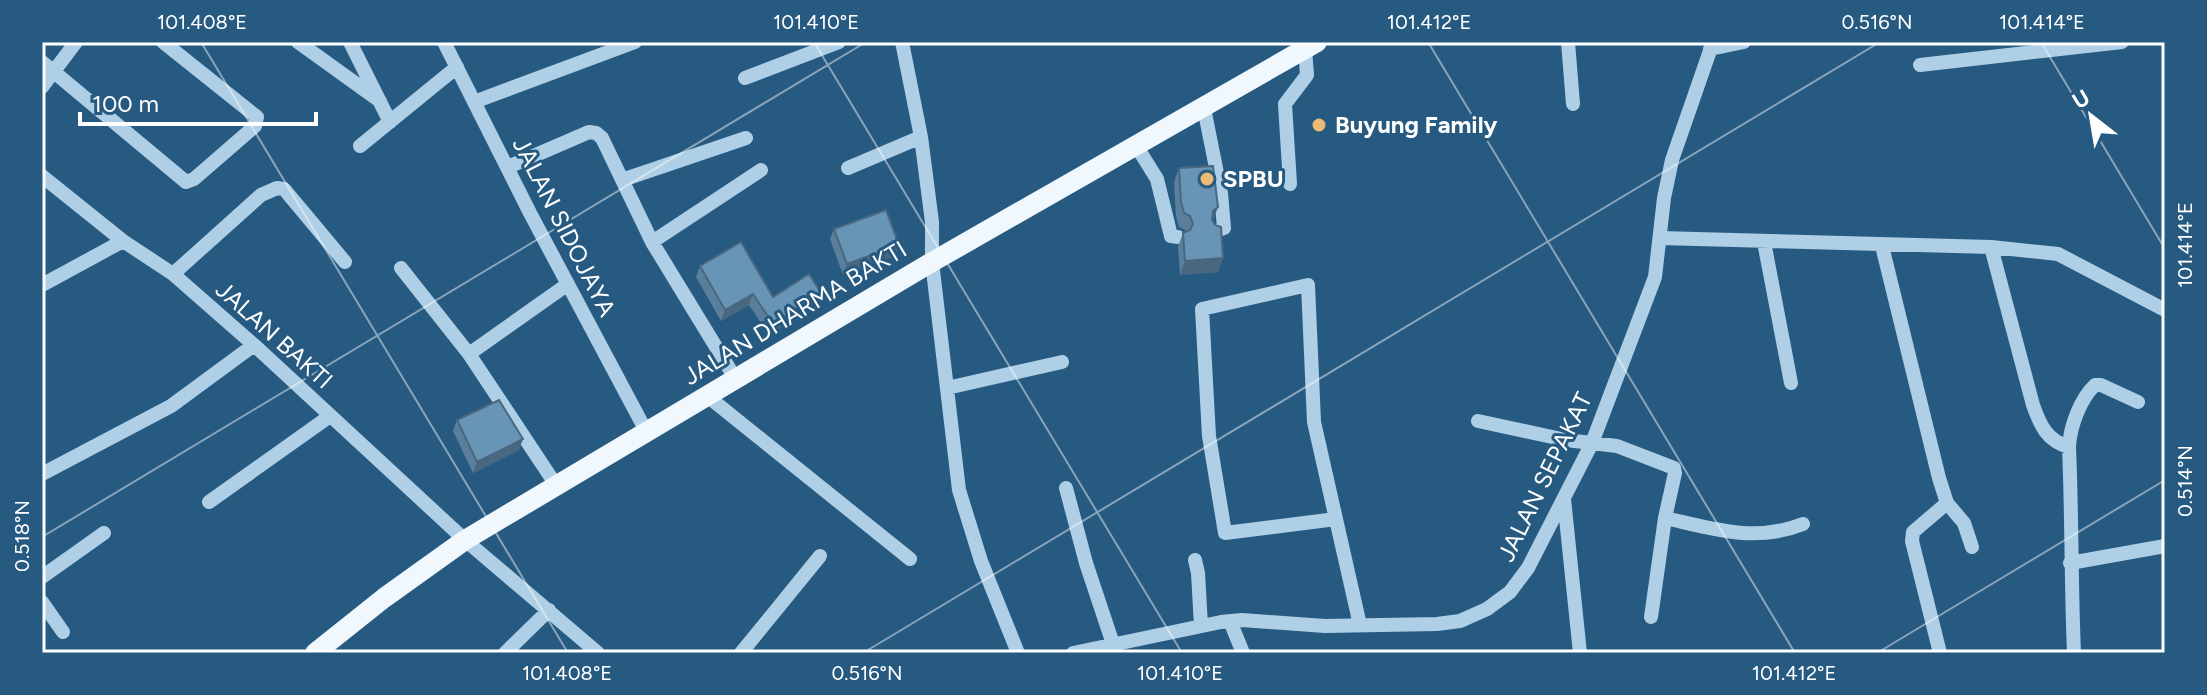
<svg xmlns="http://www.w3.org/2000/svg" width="2207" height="695" font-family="Figtree,sans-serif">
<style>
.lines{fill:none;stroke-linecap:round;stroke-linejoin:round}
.minor{stroke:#afcfe6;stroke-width:14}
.major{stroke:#f0f7fd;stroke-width:20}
.wall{fill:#597f9c}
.shaded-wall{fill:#49687f}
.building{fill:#6894b5;stroke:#49687f;stroke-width:2}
.ticks{fill:none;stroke:#fff;stroke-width:2;stroke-opacity:0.45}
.poi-dot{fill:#eebb75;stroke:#275a81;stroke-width:3}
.labels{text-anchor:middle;stroke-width:6;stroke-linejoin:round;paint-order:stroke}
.poi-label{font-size:24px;font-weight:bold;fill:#fff;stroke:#275a81;text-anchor:start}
.street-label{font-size:24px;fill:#fff;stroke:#275a81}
.neatline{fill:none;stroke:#fff;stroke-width:3}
.ticks-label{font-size:20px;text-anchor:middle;fill:#fff}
</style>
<rect width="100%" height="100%" fill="#275a81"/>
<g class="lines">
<path class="minor" d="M298 42 380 101
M350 42 390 122
M444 42 530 213 646 431
M902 42 921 137 932 222V262L959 490 981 561 1018 653
M1568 42 1573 104
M1710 49 1744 42
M42 62 186 182 194 179 255 126 257 117 163 42
M1920 65 2122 42
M745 78 839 42
M42 87 76 42
M474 102 635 42
M1204 108 1221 193 1224 228 1216 231
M360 146 457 67
M1137 147 1157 179 1171 236 1178 237
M508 167 589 132 596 133 602 138 652 242 735 378
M848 168 921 137
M42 176 123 241 173 274 254 345 465 540 598 653
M622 180 746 138
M1290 184 1285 104 1307 75 1305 49
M1660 238 1991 247 2058 254 2165 310
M652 242 761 170
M1764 242 1791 383
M1882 246 1939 478 1947 503 1964 523 1972 547
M1991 247 2033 405C2040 425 2047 441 2069 447 2070 427 2080 399 2095 385H2101L2138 402
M401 268 469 354 568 284
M173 274 261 195 277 188 284 189 345 262
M42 285 123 241
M469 354 556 485
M947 388 1062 362
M706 395 910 559
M1478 421 1566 440 1617 446 1674 468 1675 473 1665 518 1651 617
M2069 447C2072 516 2071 584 2074 653
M42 474 171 406 254 345
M1066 488 1086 563 1113 644
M1564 499 1580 653
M209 502 330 416
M1665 518C1714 529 1755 543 1803 524
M1336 519 1225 533 1209 436 1202 309 1308 285 1314 422 1360 625
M1195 560 1198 573 1201 626
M2070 563 2165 546
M42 577 104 533
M42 602 63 632
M1230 621 1243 653
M505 653 549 610
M741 653 820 556
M1073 653 1221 622 1242 620 1325 626 1437 624 1460 621 1487 609 1510 592 1528 568 1592 443 1655 277 1664 198 1672 160 1713 42
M1940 653 1912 541 1913 532 1947 503"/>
<path class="major" d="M315 653 384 598 465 540 932 262 1317 42"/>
</g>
<path class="wall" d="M1179 168 1213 222 1218 272 1180 275 1178 247 1183 233 1186 232 1185 230 1179 227 1176 216 1174 182Z
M834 229 895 256 843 275 830 239Z
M700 266 773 297 821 293 817 304 769 335 749 305 721 321 696 277Z
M457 420 519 450 473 473 453 431Z"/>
<path class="shaded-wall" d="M1218 207 1213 221 1208 225 1213 211Z
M899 245 895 256 843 275 847 264Z
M1223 258 1218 272 1180 275 1185 261Z
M821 293 817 304 769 335 773 324Z
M753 294 749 305 721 321 725 310Z
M523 439 519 450 473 473 477 462Z"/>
<path class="building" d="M1213 166 1218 207 1213 211 1212 220 1215 225 1221 227 1223 258 1185 261 1183 233 1190 230 1193 224 1190 216 1184 213 1181 202 1179 168Z
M886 210 899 245 847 264 834 229Z
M741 242 773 297 809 274 821 293 773 324 753 294 725 310 700 266Z
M499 400 523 439 477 462 457 420Z"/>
<path class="ticks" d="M201 42 568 653M814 42 1182 653M1428 42 1795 653M2041 42 2165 249M42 537 866 42M863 653 1880 42M1877 653 2165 480"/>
<g class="poi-dot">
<circle cx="1319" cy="125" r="8"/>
<circle cx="1207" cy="179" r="8"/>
</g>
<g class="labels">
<g class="poi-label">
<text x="1335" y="133">Buyung Family</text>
<text x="1223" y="187">SPBU</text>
</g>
<g class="street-label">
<text transform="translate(564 227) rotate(63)" y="8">JALAN SIDOJAYA</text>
<text transform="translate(795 313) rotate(-31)" y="8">JALAN DHARMA BAKTI</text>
<text transform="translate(274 335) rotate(42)" y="8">JALAN BAKTI</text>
<text transform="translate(1545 477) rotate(-64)" y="8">JALAN SEPAKAT</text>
</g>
</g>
<rect width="2207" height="695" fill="none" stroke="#275a81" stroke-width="88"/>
<g transform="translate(2091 116) rotate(329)" stroke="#275a81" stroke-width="6" paint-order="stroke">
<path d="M0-6L14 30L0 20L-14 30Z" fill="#ffffff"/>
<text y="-12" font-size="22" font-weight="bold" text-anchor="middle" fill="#ffffff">U</text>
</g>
<path d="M80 112v12h236v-12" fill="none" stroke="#ffffff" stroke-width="4"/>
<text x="92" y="112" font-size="24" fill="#ffffff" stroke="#275a81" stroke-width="6" paint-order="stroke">100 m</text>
<rect x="44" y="44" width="2119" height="607" class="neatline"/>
<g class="ticks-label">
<text x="202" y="29">101.408°E</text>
<text x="816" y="29">101.410°E</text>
<text x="1429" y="29">101.412°E</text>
<text x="1877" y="29">0.516°N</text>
<text x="2042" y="29">101.414°E</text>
<text transform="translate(2185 245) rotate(-90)" y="7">101.414°E</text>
<text transform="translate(2185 481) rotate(-90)" y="7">0.514°N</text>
<text transform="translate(22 536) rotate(-90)" y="7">0.518°N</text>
<text x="567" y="680">101.408°E</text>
<text x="867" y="680">0.516°N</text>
<text x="1180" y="680">101.410°E</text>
<text x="1794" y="680">101.412°E</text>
</g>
</svg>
